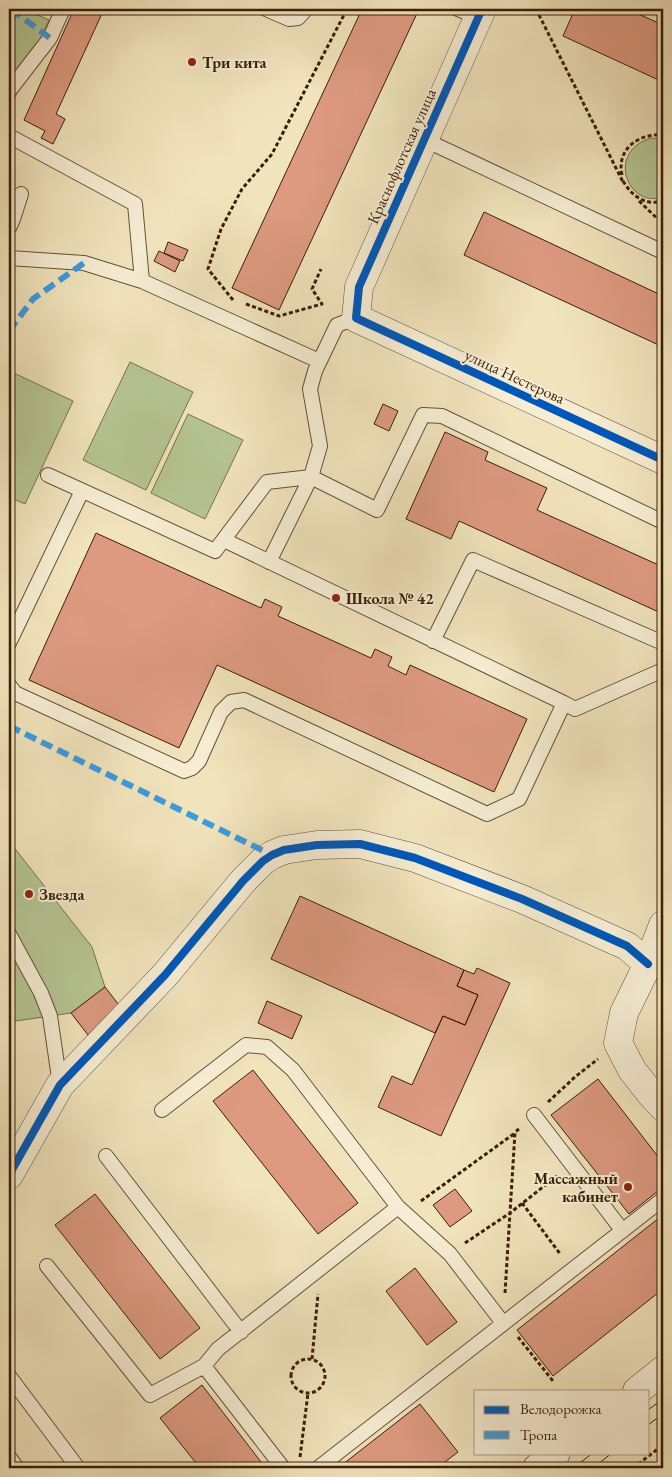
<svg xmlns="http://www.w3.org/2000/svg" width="672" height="1477" font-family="'EB Garamond',serif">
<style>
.green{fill:#b6c594;stroke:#78724d}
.building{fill:#dd9a81;stroke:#3a1f06}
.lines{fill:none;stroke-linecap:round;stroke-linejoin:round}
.lane-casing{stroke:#685034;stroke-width:16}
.street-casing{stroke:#685034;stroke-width:29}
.secondary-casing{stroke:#3a1f06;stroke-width:29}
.path{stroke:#3a1f06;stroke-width:3;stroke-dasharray:4 2.5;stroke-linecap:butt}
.lane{stroke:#f6edd4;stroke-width:14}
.street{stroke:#f6edd4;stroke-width:28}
.secondary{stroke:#f6edd4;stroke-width:28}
.tram{stroke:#3a1f06;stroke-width:1}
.quiet{stroke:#3e9bdd;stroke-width:6;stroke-dasharray:12 6;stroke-linecap:butt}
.cycleway-casing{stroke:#f6edd4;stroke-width:11}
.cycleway{stroke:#0057b8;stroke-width:8}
.poi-dot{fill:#8f2418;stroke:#f6edd4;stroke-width:2}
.labels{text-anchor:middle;stroke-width:4;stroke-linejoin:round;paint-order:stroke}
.poi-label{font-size:16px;font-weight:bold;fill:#3a1f06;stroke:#f6edd4;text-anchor:start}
.street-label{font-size:16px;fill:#3a1f06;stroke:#f6edd4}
</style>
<rect width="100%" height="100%" fill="#f1e4bd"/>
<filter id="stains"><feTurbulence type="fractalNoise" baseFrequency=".004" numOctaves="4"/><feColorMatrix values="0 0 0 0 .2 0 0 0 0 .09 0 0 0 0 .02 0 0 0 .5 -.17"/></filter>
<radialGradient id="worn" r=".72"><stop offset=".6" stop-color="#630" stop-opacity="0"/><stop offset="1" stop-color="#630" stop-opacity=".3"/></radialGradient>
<path class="green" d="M19 9H23L49 20 13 102 9 100V33Z
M651 138 663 139V197C628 209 605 152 651 138Z
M130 362 193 392 146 490 83 460Z
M16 374 73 401 25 504 9 497V390Z
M188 414 243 440 205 519 151 493Z
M9 841 92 947 105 987 71 1013 9 1022Z"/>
<path class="building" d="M74 9H104L56 114 65 119 53 144 41 138 45 131 24 120Z
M362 9H419L279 310 232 288Z
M575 9H627L663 25V82L563 36Z
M484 212 663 296V347L464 255Z
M168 242 188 250 183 261 164 253Z
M159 251 180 261 175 272 154 261Z
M383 404 398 411 389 431 374 424Z
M445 432 488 452 485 460 547 488 537 510 663 567V614L459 521 451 539 406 519Z
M96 533 261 608 265 599 282 607 278 616 371 658 375 649 392 657 388 666 406 675 410 665 527 719 494 792 217 665 179 748 29 680Z
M300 896 464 970 457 986 478 995 465 1025 443 1016 435 1033 271 959Z
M477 968 510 983 441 1136 378 1107 392 1076 412 1085 443 1016 465 1025 478 995 457 986 464 970 474 974Z
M105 987 122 1009 88 1035 71 1013Z
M267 1001 302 1016 292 1039 258 1023Z
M253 1070 358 1203 318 1234 213 1101Z
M598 1079 663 1163V1187L629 1214 551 1115Z
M455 1189 472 1211 450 1227 433 1205Z
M95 1194 200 1328 160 1359 55 1225Z
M659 1218 663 1223V1289L553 1376 517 1330Z
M415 1268 457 1322 427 1345 386 1291Z
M202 1385 261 1462 266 1468H200L160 1418Z
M420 1404 458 1452 437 1468H338Z"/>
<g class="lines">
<defs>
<path id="lane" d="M266 9 289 19 298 18 306 9
M458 9 478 17
M9 91 50 38 63 9
M9 136 135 204 142 281
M423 139 663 252
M9 228 13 219 21 194
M9 258 84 263 142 281 319 361
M48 475 215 551 267 482 311 477 377 510 423 415 442 416 663 522
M269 562 311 477 320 446 310 389 315 371 337 325 356 318
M433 641 473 560 663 643
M9 643 82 491
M9 685 15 693 184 771 192 768 199 761 221 712 231 702 244 700 487 814 519 799 564 703 224 540
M564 703 575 709 663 670
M9 934 41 993 50 1016 60 1085
M162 1110 246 1045 267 1047 293 1070 398 1207 450 1254 503 1323
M534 1115 622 1230
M106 1156 241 1332
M47 1266 150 1395 204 1366 218 1349 398 1207
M204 1366 283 1468
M9 1376 78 1468
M9 1457 17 1468
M318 1468 663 1199"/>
<path id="street" d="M482 9 359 287 356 318 663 460
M663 925 648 964 624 1013 618 1043 632 1070 651 1094 663 1107
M9 1175 60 1085 165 975 243 881 263 861 272 855 284 850 317 845 360 844 415 858 522 899 627 946 648 964"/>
<path id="secondary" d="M637 1391 663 1370
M537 1468 556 1453"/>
</defs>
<use href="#lane" class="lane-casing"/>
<use href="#street" class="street-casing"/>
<use href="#secondary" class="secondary-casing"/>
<path class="path" d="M536 9 623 182
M9 164 14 177
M622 175C616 148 640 133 663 135
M623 181C632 196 645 206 663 201
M639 201 663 224
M233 300 208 269 221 229 242 189 272 154 347 9
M246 304 279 316 322 304 312 289 321 269
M548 1102 575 1077 598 1059
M421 1201 515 1133
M522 1203 561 1255
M465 1243 510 1213 557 1176
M505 1293 515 1132 519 1129
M518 1337 553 1381
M291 1376a17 17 0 1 1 34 0a17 17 0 1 1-34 0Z
M312 1359 318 1294
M300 1457 308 1393
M633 1468 663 1445"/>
<use href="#lane" class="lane"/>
<use href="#street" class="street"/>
<use href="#secondary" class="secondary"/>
<path class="tram" d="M648 1410 663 1399
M648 1425 663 1414
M573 1468 593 1453
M593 1468 612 1453"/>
<path class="quiet" d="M13 9 12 10 50 38
M9 331 33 299 84 263
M9 726 272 855"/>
<defs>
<path id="cycleway" d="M482 9 359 287 356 318 663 460
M9 1175 60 1085 165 975 243 881 263 861 272 855 284 850 317 845 360 844 415 858 522 899 627 946 648 964"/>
</defs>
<use href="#cycleway" class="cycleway-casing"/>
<use href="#cycleway" class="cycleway"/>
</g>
<g class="poi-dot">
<circle cx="192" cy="62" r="5"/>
<circle cx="336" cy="598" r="5"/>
<circle cx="29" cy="894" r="5"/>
<circle cx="628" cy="1187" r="5"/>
</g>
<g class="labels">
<g class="poi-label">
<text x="202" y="68">Три кита</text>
<text x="346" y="604">Школа № 42</text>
<text x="39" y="900">Звезда</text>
<text x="618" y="1184" text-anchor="end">Массажный<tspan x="618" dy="18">кабинет</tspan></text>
</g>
<g class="street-label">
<text transform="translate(401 156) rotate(-66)" y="6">Краснофлотская улица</text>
<text transform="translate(515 376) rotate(25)" y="6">улица Нестерова</text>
</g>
</g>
<rect width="672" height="1477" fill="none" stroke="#f1e4bd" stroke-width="30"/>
<rect x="10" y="10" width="652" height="1457" fill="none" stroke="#3a1f06" stroke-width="2.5"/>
<rect x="15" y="15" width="642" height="1447" fill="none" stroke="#3a1f06"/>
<rect x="474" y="1390" width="175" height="65" fill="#f6edd4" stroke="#ab9b82"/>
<rect x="484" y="1406" width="25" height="8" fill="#0057b8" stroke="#ab9b82"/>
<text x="520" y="1414" font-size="15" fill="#3a1f06">Велодорожка</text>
<rect x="484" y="1431" width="25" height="8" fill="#3e9bdd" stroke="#ab9b82"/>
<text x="520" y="1440" font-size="15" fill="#3a1f06">Тропа</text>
<rect width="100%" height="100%" filter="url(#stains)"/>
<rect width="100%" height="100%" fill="url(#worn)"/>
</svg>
